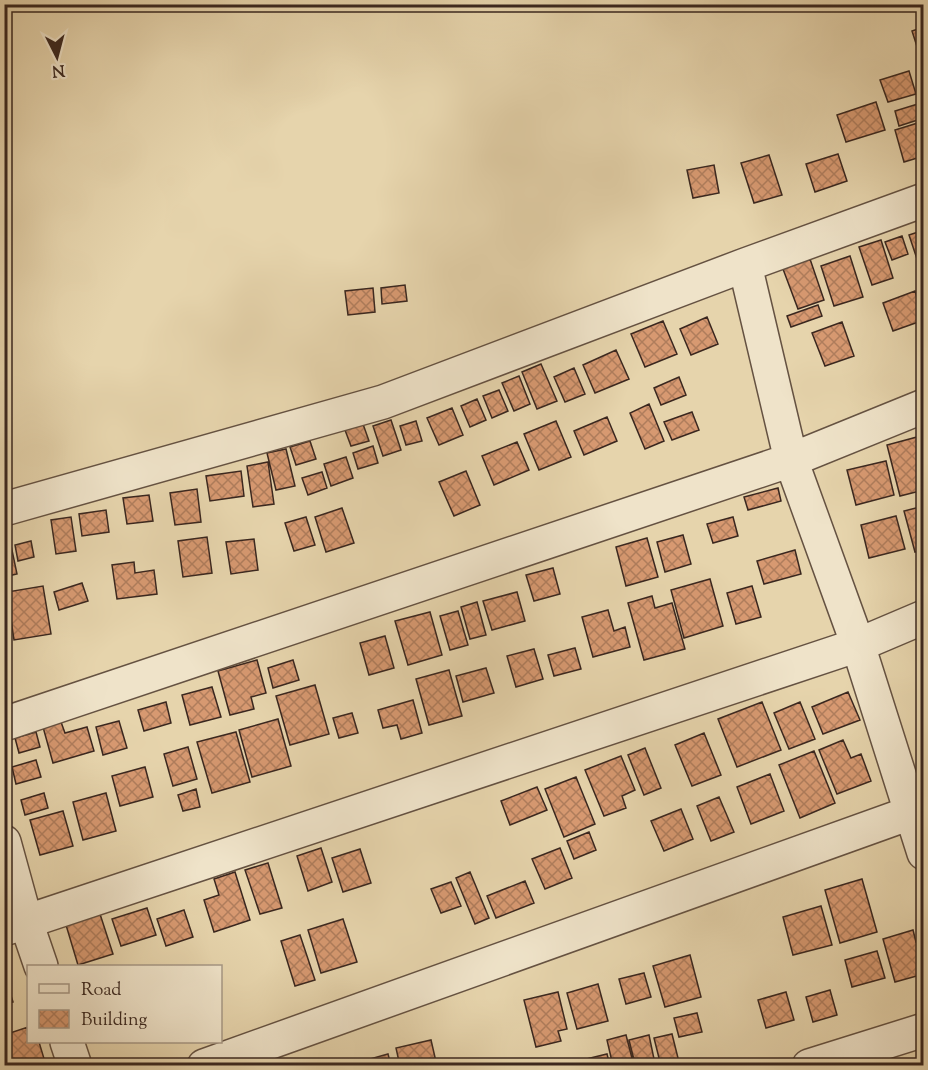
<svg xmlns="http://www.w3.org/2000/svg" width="928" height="1070" font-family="'Sorts Mill Goudy',serif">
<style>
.building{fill:url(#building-cross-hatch);stroke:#3a271f;stroke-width:1.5}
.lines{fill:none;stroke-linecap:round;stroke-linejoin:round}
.minor-casing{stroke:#655242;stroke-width:36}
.minor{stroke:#efe3c9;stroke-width:33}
</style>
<defs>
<pattern id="building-cross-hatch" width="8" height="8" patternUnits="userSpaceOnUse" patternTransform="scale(1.5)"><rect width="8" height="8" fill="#d79971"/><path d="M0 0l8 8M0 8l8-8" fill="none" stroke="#af7d5c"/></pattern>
</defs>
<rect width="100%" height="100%" fill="#e6d4ac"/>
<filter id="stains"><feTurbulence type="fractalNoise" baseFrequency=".00333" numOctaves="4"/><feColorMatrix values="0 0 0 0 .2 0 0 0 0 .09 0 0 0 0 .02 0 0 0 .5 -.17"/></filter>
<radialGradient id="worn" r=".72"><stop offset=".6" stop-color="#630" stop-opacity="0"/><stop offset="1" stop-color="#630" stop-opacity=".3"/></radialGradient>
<path class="building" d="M924 27V58L921 59 912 31Z
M909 71 916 94 888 102 880 80Z
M876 102 885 130 846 142 837 115Z
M921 103 924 118 899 126 895 111Z
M921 122 924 129V156L904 162 895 130Z
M838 154 847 181 815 192 806 164Z
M769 155 782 195 754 203 741 163Z
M714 165 719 193 693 198 687 170Z
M924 230V273L922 274 909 235Z
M902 236 908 254 892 260 885 242Z
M881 240 893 278 872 285 859 247Z
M850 256 863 297 834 306 821 266Z
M810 259 824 300 798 309 783 269Z
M405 285 407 301 382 304 381 288Z
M373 288 375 312 348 315 345 291Z
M915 291 924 320 893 331 883 303Z
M818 305 822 316 791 327 787 316Z
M707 317 718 344 691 355 680 329Z
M663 321 677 354 645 367 631 334Z
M842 322 854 356 825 366 812 333Z
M616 350 629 379 595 393 583 365Z
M541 364 557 401 537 409 522 372Z
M574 368 585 394 565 402 554 377Z
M519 376 530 404 514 411 502 383Z
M679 377 686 395 661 405 654 388Z
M499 390 508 411 492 418 483 396Z
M477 399 486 420 470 427 461 406Z
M649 404 664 441 645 449 630 413Z
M452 408 463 435 439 445 427 418Z
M692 412 699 430 672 440 664 422Z
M607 417 617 441 584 455 574 431Z
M391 420 401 450 383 456 373 426Z
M416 421 422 441 406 445 400 426Z
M556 421 571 457 539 470 524 434Z
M363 424 369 441 351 446 345 430Z
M917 437 924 463V490L900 496 887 445Z
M310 441 316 459 296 465 290 447Z
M517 442 529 470 494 485 482 456Z
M373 446 378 463 358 469 353 453Z
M286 449 295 486 276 490 267 453Z
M346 457 353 478 331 486 324 464Z
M886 461 894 495 856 505 847 470Z
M268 462 274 504 253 507 247 466Z
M241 471 244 496 210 501 206 476Z
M466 471 480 505 454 516 439 482Z
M322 472 327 488 308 495 302 478Z
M778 488 781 501 748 510 744 497Z
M197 489 201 522 175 525 170 493Z
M149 495 153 521 127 524 123 498Z
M924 506V550L915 552 904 511Z
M342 508 354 543 326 552 315 517Z
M106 510 109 532 82 536 79 514Z
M896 516 905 549 869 558 861 525Z
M71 517 76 551 56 554 51 520Z
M306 517 315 545 294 551 285 523Z
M733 517 738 536 713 543 707 524Z
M683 535 691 564 665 572 657 542Z
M9 536 17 574 4 577V537Z
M207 537 212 573 183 577 178 541Z
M647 538 658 577 626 586 616 547Z
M254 539 258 570 231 574 226 542Z
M31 541 34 557 18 561 15 545Z
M795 550 801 574 764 584 757 561Z
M134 562 135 573 154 570 157 594 117 599 112 565Z
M553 568 560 594 534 601 526 575Z
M710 579 723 626 684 638 671 590Z
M82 583 88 601 59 610 54 592Z
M43 586 51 634 14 640 7 592Z
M752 586 761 617 736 624 727 593Z
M517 592 525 621 492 630 483 601Z
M652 596 655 608 672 603 685 649 644 660 628 603Z
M477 602 486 635 470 639 461 607Z
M608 610 614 631 625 627 630 647 593 657 582 617Z
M458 611 468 645 450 650 440 616Z
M430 612 442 655 408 665 395 621Z
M385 636 394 668 369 675 360 643Z
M575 648 581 669 554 676 548 655Z
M534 649 543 679 516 687 507 656Z
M257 660 266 693 251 697 254 709 230 715 218 671Z
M293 660 299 680 273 688 268 668Z
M486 668 494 693 463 702 456 676Z
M449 670 462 716 429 725 416 679Z
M315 685 329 734 290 745 276 696Z
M212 687 221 717 190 725 182 695Z
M848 692 860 720 823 734 812 707Z
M413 700 422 733 401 739 397 725 383 728 378 710Z
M166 702 171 723 144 731 138 710Z
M762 702 781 750 737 767 718 719Z
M800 702 815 739 789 749 774 713Z
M352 713 358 733 339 738 333 718Z
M278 719 291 766 252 777 239 730Z
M119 721 127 748 103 755 96 727Z
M61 722 65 733 87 727 94 751 53 763 43 727Z
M36 732 40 747 19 753 15 738Z
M236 732 250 782 212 793 197 742Z
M704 733 721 775 692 786 675 745Z
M843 740 851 758 861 754 871 781 837 794 819 750Z
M188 747 197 779 173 786 164 754Z
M645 748 661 788 644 795 628 755Z
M814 751 835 803 800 818 779 765Z
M621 756 635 790 622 796 626 808 604 816 585 770Z
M36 760 41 777 16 784 12 767Z
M145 767 153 797 120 806 112 776Z
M770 774 784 811 751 824 737 787Z
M576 777 595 824 564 837 545 789Z
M537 787 547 810 510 825 501 801Z
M196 789 200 807 183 811 178 795Z
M44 793 48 808 25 815 21 800Z
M106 793 116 831 83 840 73 802Z
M719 797 734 832 711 841 697 806Z
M681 809 693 839 664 851 651 821Z
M63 811 73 846 40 855 30 820Z
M589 832 596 850 574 859 567 841Z
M321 848 332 882 308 891 297 856Z
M560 848 572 878 545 889 532 859Z
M360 849 371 883 343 892 332 858Z
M268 863 282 908 260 914 245 870Z
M235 872 250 920 214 932 204 900 219 895 214 879Z
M470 872 489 918 475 924 456 878Z
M862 879 877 932 840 943 825 890Z
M525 881 534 903 496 918 487 896Z
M451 882 461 906 441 913 431 889Z
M821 906 832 945 793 955 783 917Z
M147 908 156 935 121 946 112 919Z
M184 910 193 937 166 946 157 919Z
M100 914 113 954 78 965 66 925Z
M343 919 357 962 321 973 308 930Z
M913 930 916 942 924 940V974L895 982 883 939Z
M300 935 315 980 295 986 281 941Z
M877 951 885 978 852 987 845 960Z
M690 955 701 997 665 1007 653 966Z
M644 973 651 997 626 1004 619 979Z
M7 983 13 1002 4 1004V984Z
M598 984 608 1021 577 1029 567 993Z
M830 990 837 1015 813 1022 806 997Z
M558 992 567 1029 558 1031 561 1041 536 1047 524 1000Z
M786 992 794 1020 766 1028 758 1000Z
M697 1013 702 1032 679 1037 674 1018Z
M28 1027V1042H39L45 1062 33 1066H4V1035Z
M672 1034 680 1066H661L654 1038Z
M626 1035 634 1066H613L607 1040Z
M649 1035 654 1059 635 1064 629 1040Z
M431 1040 437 1066H400L396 1048Z
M388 1054 391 1066H364L363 1061Z
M607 1054 610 1066H587L586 1059Z"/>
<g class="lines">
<defs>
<path id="minor" d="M745 265 791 460 858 645 924 853
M4 509 383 402 745 265 924 200
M4 724 791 460 924 406
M4 842 26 922 41 966
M4 929 858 645 924 617
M67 1042 75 1066
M204 1066 924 808
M809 1066 924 1030"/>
</defs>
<use href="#minor" class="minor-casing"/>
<use href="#minor" class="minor"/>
</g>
<rect width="928" height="1070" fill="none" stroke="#e6d4ac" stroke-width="24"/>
<rect x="6" y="6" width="916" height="1058" fill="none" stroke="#3a271f" stroke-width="3"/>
<rect x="12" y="12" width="904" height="1046" fill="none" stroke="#3a271f" stroke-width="1.5"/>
<rect x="27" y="965" width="195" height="78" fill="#efe3c9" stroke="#a79885" stroke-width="1.5"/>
<rect x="39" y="984" width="30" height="9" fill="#efe3c9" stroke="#a79885" stroke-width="1.5"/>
<text x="81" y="995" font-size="18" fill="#3a271f">Road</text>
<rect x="39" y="1010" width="30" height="18" fill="url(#building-cross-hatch)" stroke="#a79885" stroke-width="1.5"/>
<text x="81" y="1025" font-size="18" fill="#3a271f">Building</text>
<g transform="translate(57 57) rotate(174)" stroke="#efe3c9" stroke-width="4.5" paint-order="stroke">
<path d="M0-4.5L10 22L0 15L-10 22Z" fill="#3a271f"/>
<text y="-9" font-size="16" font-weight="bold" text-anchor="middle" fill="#3a271f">N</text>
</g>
<rect width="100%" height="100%" filter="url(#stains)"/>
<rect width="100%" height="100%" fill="url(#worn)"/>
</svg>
